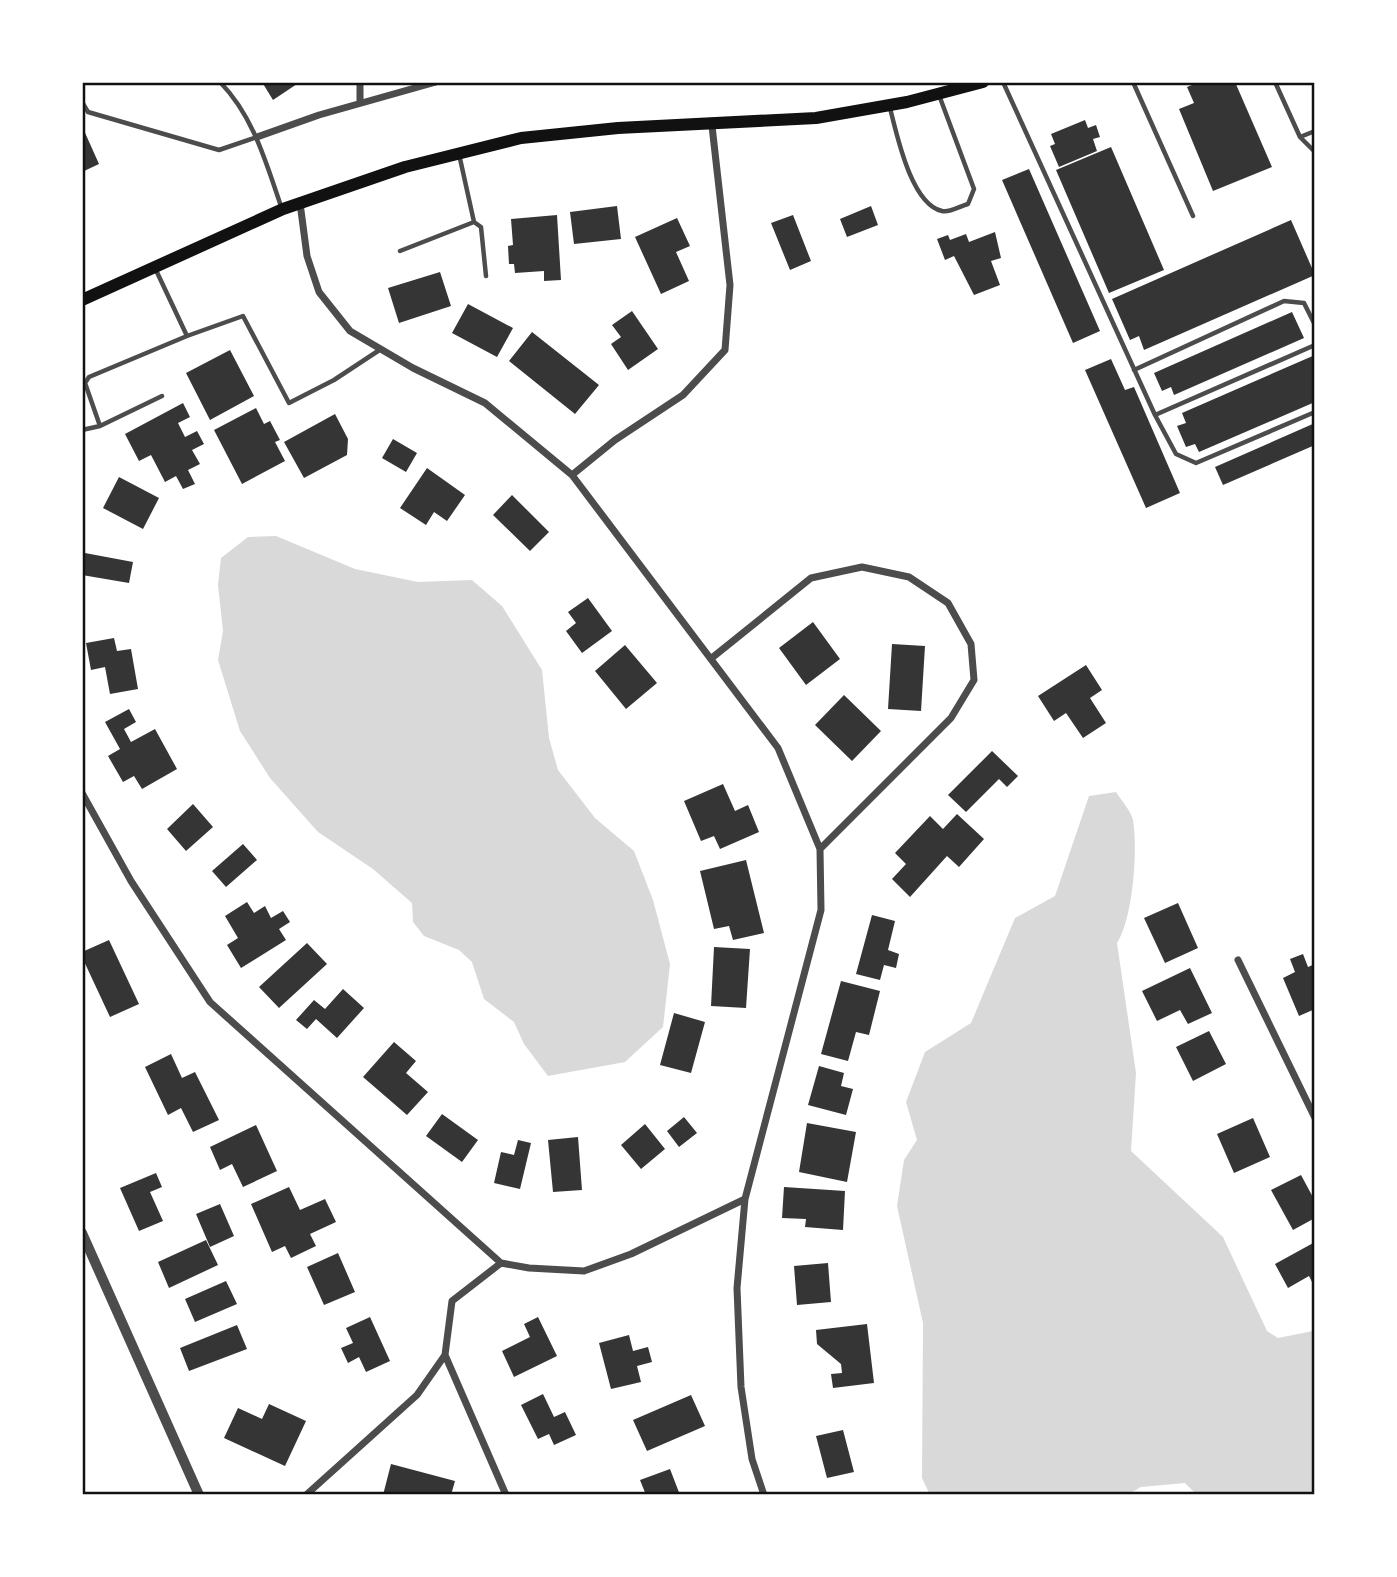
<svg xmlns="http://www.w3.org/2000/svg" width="1397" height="1577" font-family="'Asap Condensed',sans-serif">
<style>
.water{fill:#d9d9d9}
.building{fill:#353535}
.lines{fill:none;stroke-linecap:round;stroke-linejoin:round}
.service{stroke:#4c4c4c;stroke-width:4.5}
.minor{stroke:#4c4c4c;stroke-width:7}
.tertiary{stroke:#4c4c4c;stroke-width:10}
.secondary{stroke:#111;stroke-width:12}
.neatline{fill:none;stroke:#111;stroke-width:2.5}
</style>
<rect width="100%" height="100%" fill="#fff"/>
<path class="water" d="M276 536 355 569 418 582 472 580 502 606 542 670 549 738 558 770 595 818 634 851 653 900 670 964 663 1027 625 1062 548 1076 524 1044 514 1022 484 999 472 962 459 950 424 936 413 922 412 903 373 869 318 832 270 778 240 731 218 660 223 631 218 585 221 558 248 537Z
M1116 792C1121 800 1131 811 1133 820 1138 850 1133 918 1117 943L1136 1073 1131 1151 1223 1237 1267 1331 1278 1338 1313 1331 1315 1495H1197L1185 1483 1141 1487 1127 1495H930L922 1478 923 1323 897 1206 904 1160 917 1140 906 1102 925 1052 971 1023 1015 918 1055 896 1089 796Z"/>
<path class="building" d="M262 82H300L273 100Z
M1199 82H1235L1272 167 1213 191 1179 109 1194 103 1187 87Z
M1085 120 1088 128 1096 125 1100 137 1093 139 1097 151 1059 167 1050 146 1055 144 1051 134Z
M82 126 99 164 82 172Z
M1111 147 1164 270 1109 293 1056 170Z
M1029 169 1100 331 1073 343 1002 180Z
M617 206 621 239 574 244 570 212Z
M871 206 878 225 847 237 840 219Z
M557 215 561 280 544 281V271L515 273 514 264H509L508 246 513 245 511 219Z
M793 215 811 261 790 270 771 223Z
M677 218 690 246 676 252 689 281 661 294 635 237Z
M1291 220 1315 275 1144 350 1139 336 1130 340 1112 299Z
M995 232 1001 258 991 261 1000 285 974 295 954 256 945 260 937 239 948 235 950 240 966 234 969 242Z
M440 272 451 306 399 323 388 288Z
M468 304 513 328 497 357 452 333Z
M632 311 658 349 628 370 611 344 621 337 612 325Z
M1292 312 1304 338 1174 395 1171 387 1162 391 1154 373Z
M532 332 599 385 575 414 509 361Z
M230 350 254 396 210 420 186 373Z
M1315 355V402L1199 452 1195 444 1186 447 1177 426 1186 423 1182 413Z
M1111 359 1125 390 1134 387 1180 493 1146 508 1085 370Z
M183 403 190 417 178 423 185 437 197 431 204 444 192 450 200 464 188 470 195 484 183 489 176 476 165 482 151 455 139 461 125 434Z
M256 408 264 424 270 421 280 440 275 442 285 461 242 484 214 430Z
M335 414 348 439 347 455 304 478 284 442Z
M1315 423V445L1223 485 1215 467Z
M393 439 417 453 406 472 382 458Z
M427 468 465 495 447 521 434 512 426 525 400 508Z
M119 477 159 498 143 529 103 508Z
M512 495 549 532 530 551 493 515Z
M85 553 133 562 129 583 82 575Z
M588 598 612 631 582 653 566 631 576 623 568 612Z
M813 622 840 659 806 685 779 648Z
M114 638 117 651 131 649 138 689 110 694 105 667 91 670 86 643Z
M892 644 925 646 921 711 888 709Z
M625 645 657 683 626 709 595 671Z
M1086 665 1102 690 1090 698 1106 723 1083 738 1066 713 1054 721 1038 696Z
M844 695 881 731 852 761 815 725Z
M129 709 136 722 124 729 131 742 155 729 177 769 142 789 134 776 123 782 108 756 120 749 105 722Z
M992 751 1018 776 1007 787 999 779 966 812 948 795Z
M723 784 735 811 748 805 759 832 720 849 714 836 701 841 684 801Z
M193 804 213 827 186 851 167 829Z
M957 814 984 839 959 867 947 856 910 897 892 879 906 864 895 853 930 816 943 829Z
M243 844 257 860 226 887 212 871Z
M746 860 764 933 733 940 729 926 714 929 700 871Z
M247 902 254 913 265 906 271 918 283 911 290 922 279 929 286 940 241 968 227 945 238 938 225 916Z
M1178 903 1198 948 1165 963 1144 918Z
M872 915 895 921 888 950 899 954 896 968 884 965 880 980 856 974Z
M109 940 139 1004 110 1017 82 957V952Z
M307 943 327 964 279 1008 259 987Z
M714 947 750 949 746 1008 711 1006Z
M1303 954 1308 967 1315 964V1009L1299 1016 1283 978 1295 972 1290 959Z
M1190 968 1212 1013 1188 1024 1180 1010 1157 1021 1142 991Z
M841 981 880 991 869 1035 856 1032 848 1061 821 1054Z
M343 989 364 1008 337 1038 316 1019 307 1029 296 1020 314 1000 325 1009Z
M674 1013 705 1022 691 1073 660 1065Z
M1209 1031 1226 1064 1193 1081 1176 1047Z
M394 1042 416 1061 406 1073 428 1092 407 1115 363 1077Z
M171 1054 182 1078 195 1072 219 1120 193 1132 181 1108 168 1115 145 1067Z
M819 1066 844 1073 841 1086 853 1089 846 1115 808 1105Z
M442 1114 478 1140 462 1162 426 1136Z
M684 1117 697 1133 679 1147 667 1131Z
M1253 1118 1270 1157 1234 1173 1217 1134Z
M807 1123 856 1132 847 1182 799 1172Z
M645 1124 665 1149 641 1169 621 1145Z
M256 1125 277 1171 243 1187 232 1164 220 1170 210 1147Z
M578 1137 582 1190 553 1192 548 1140Z
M518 1140 531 1143 520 1189 494 1183 501 1152 514 1155Z
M156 1173 162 1187 150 1192 163 1221 139 1231 120 1188Z
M1301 1175 1315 1201V1218L1293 1230 1271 1190Z
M289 1187 300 1210 325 1199 336 1222 310 1234 316 1246 291 1258 285 1246 272 1252 251 1204Z
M784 1187 845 1191 843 1230 805 1227 806 1219 782 1218Z
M220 1204 234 1236 210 1247 196 1214Z
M206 1240 218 1265 169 1288 158 1262Z
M1315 1242V1288L1309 1276 1288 1288 1275 1264Z
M338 1253 355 1292 324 1305 307 1267Z
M828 1263 831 1302 797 1305 794 1266Z
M226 1281 237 1304 195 1322 185 1299Z
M370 1317 390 1361 366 1372 359 1357 348 1363 341 1348 353 1343 346 1328Z
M538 1317 557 1356 514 1377 502 1351 530 1337 524 1324Z
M867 1324 874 1383 833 1388 831 1374 842 1373 841 1364 817 1344 816 1330Z
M237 1325 247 1349 189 1371 180 1348Z
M629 1335 633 1351 648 1347 652 1362 637 1366 641 1382 611 1389 599 1343Z
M543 1394 554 1417 565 1412 576 1435 554 1445 549 1434 538 1439 521 1405Z
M691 1395 705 1426 647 1451 633 1420Z
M269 1404 306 1421 285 1466 224 1438 238 1408 262 1419Z
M843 1430 854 1472 827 1478 816 1436Z
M391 1464 455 1481 451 1495H383Z
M670 1469 680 1495H646L640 1480Z"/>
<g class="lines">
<path class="service" d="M220 82C254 117 266 163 282 209
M1003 82 1155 415 1176 454 1196 463 1315 412
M1133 82 1193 216
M1275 82 1300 137 1315 131
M82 102 88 112 219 150 257 137
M890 108C897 135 911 204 942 211 950 213 960 206 968 204L974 189 939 95
M1300 137 1315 152
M474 222 481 227 486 276
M400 251 474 222 459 154
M155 268 187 336 243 316 289 403 334 380 381 349
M1134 370 1284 301 1304 303 1315 325
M1155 415 1315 345
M100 426 85 383 89 377 187 336
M82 430 100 426 162 396"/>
<path class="minor" d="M360 82V103
M257 137 319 115 436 82
M300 203 307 256 319 292 350 331 413 368 485 403 572 475 778 748 820 849 821 910 745 1199 737 1288 741 1387 752 1459 764 1495
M572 475 615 440 683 395 725 350 730 285 712 126
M713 657 811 578 862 567 909 577 948 603 971 644 974 680 951 718 820 849
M82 793 131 881 210 1002 501 1263
M1238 960 1315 1118
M501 1263 452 1301 445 1355 506 1495
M501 1263 529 1268 584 1271 631 1254 745 1199
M306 1495 417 1395 445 1355"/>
<path class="tertiary" d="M82 1233 199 1495"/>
<path class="secondary" d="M82 300 283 209 405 167 521 138 618 128 816 118 907 102 983 82"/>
</g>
<rect width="1397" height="1577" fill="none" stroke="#ffffff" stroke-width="168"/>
<rect x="84" y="84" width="1229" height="1409" class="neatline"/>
</svg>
